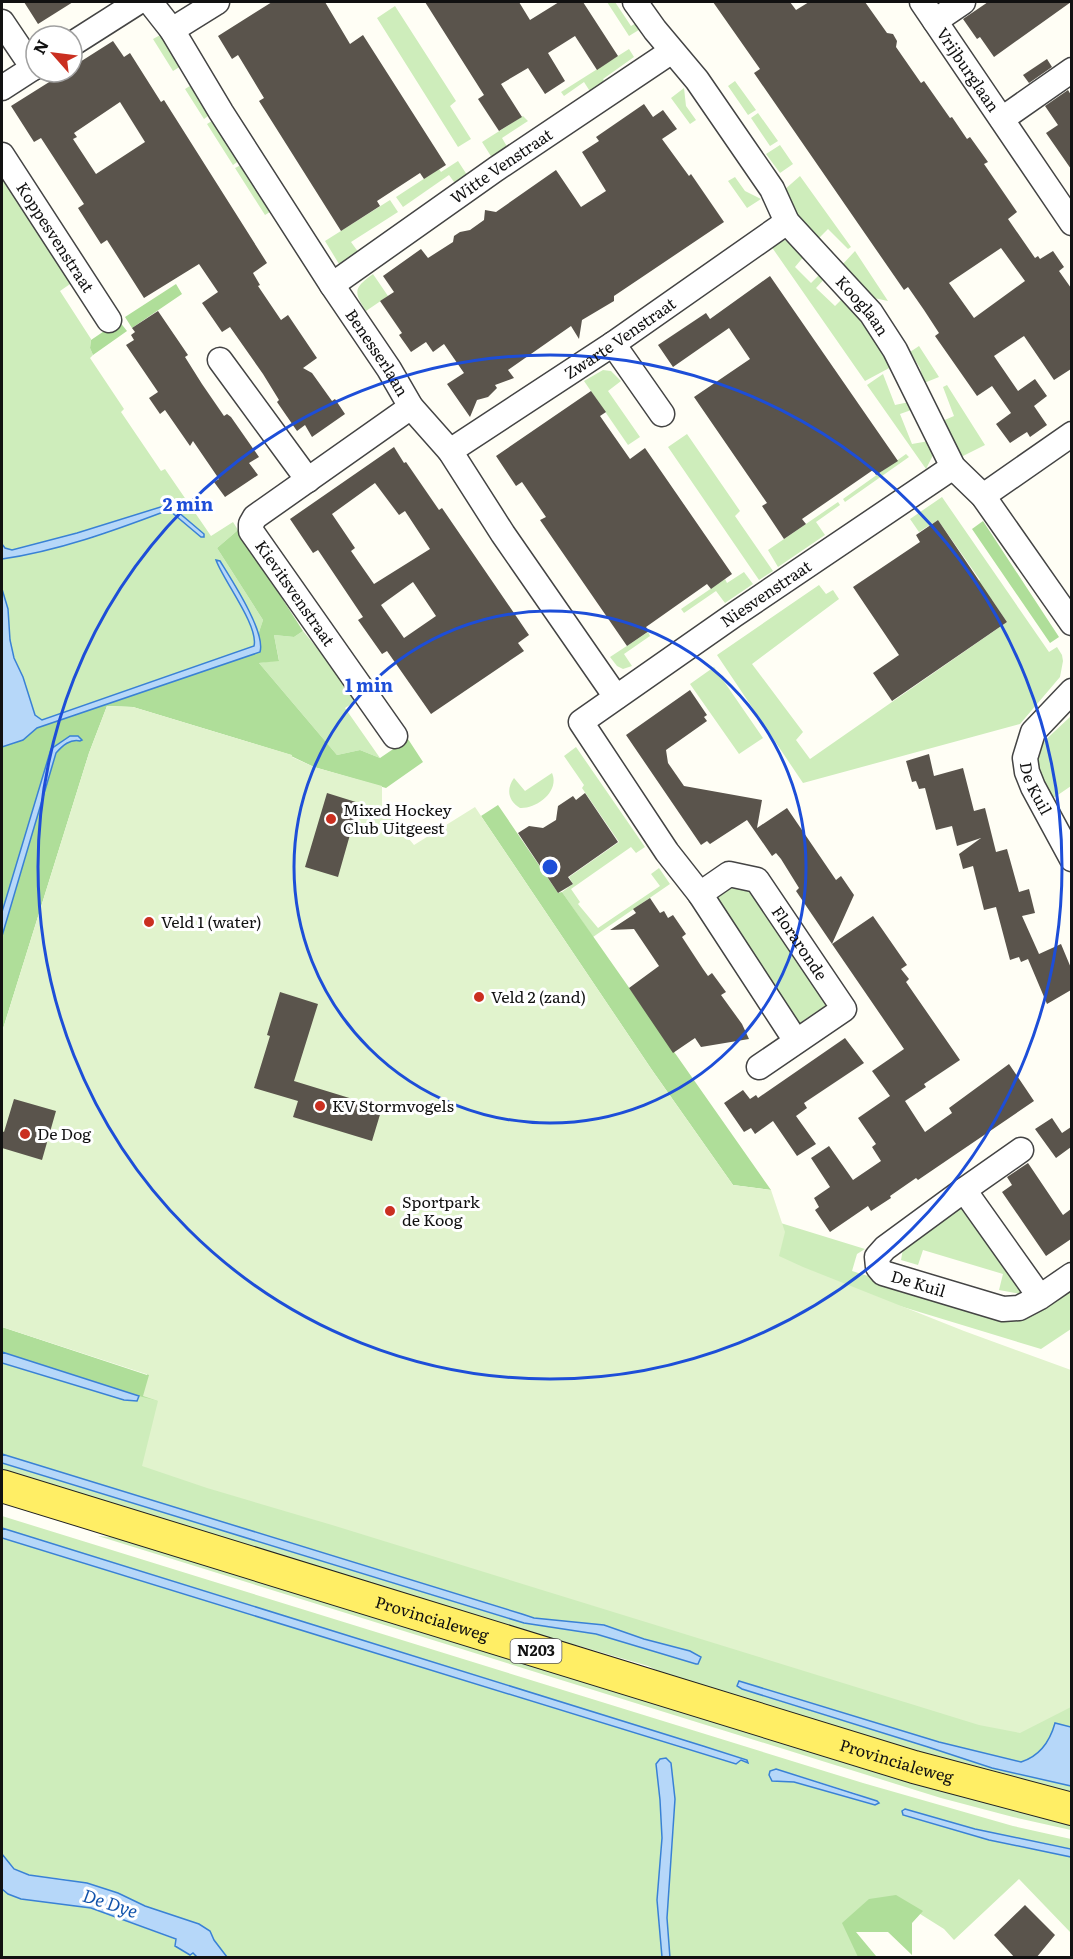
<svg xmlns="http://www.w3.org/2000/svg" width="1073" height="1959" font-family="Literata,serif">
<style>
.green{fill:#ceedbb;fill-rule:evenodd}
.forest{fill:#afde99}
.pitch{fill:#e1f3cd}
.water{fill:#b6d7f9;stroke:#3981d5;stroke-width:1.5}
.building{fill:#5a544c;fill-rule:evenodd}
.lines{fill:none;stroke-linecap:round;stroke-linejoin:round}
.minor-casing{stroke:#444;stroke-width:27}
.major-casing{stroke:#222;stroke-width:34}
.minor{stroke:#fff;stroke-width:24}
.major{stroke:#ffee65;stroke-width:32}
.ring{fill:none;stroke:#1d4ed8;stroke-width:3}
.poi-dot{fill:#ca2f20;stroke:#fff;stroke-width:2}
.labels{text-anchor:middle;stroke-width:6;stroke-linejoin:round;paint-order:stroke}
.shield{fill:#fff;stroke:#585858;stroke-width:1.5}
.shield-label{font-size:15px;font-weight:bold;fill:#111}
.street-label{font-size:16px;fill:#111;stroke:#fff}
.poi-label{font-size:16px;fill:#111;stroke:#fff;text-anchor:start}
.water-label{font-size:18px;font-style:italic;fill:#1153ab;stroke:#fff}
.centre{fill:#1d4ed8;stroke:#fff;stroke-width:3}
.ring-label{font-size:18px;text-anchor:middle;font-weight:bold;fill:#1d4ed8;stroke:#fff;stroke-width:6;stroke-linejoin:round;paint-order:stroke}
</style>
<rect width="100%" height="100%" fill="#fffef5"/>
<path class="green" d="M607 2H615L631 26 638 22 642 28 629 36Z
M395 6 456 101 450 106 471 139 458 147 377 18Z
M162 34 181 66 173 71 153 39Z
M629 49 634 57 603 79 606 84 591 93 584 82 564 96 561 92Z
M735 81 756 110 748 115 728 86Z
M193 84 212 113 204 119 185 89Z
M684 88 686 106 696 120 690 124 671 98Z
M758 113 778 141 770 146 751 118Z
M523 116 528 121 502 138 509 150 494 161 482 142Z
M215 119 240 160 233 165 207 124Z
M780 145 793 164 780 173 766 154Z
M458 161 469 178 457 186 449 175 403 207 396 197 439 169 441 172Z
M243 164 273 210 265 215 235 168Z
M2 171 73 282 60 291 91 339 90 348 93 355 90 358 124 409 121 412 161 471 165 469 211 536 233 522 238 530 217 548 263 620 253 650 42 720 35 715 23 677 14 658 10 640 8 609 2 589V560L3 559 2 547Z
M800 176 851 247 848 249 828 229 817 240 801 220 783 191Z
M735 177 745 191 761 199 747 208 728 181Z
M390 200 398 212 351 242 359 253 346 263 339 264 325 241Z
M785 240 805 255 795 267 811 283 823 271 827 276 816 288 835 306 846 295 893 366 865 381 771 246Z
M855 251 888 301 874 298 842 265Z
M373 274 388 296 366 311C353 291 354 288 373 274Z
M919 346 939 377 924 383 920 368 910 352Z
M603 370 611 371 621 381 608 391 640 437 628 445 584 381Z
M883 374 895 405 909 402 914 409 900 414 912 444 929 441 933 455 926 469 867 385Z
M947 385 985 445 963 456 959 453 940 422 954 416 943 387Z
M687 434 740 511 735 516 773 571 759 580 668 447Z
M906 454 909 457 845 502 843 499Z
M942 497 1049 652 1057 647 1062 655 1063 661 1060 677 1020 724 803 783 717 655 819 585 826 594 833 590 839 599 752 664 803 732 796 740 810 759 1007 622 992 600 985 604 973 586 980 580 938 520 919 532 910 519Z
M838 502 840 505 816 522 825 535 778 567 768 550Z
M744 572 753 584 725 603 716 591 684 613 681 609 725 579 727 583Z
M303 631 359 699 345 708 380 758 360 750 337 755 259 663 279 660 274 635 294 637Z
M648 632 650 636 624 654 632 666 623 669 617 666 610 657Z
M714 667 763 738 739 754 690 684Z
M1071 716V786L1052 799 1036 769 1039 746Z
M576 747 645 847 636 853 631 847 571 889 580 902 578 904 598 928 660 886 651 874 659 868 670 884 593 937 562 892 573 884 569 877 619 842 582 788 584 785 564 756Z
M552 773C560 791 537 809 520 808 508 801 506 789 514 778L525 791Z
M738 885 750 890 828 1004 795 1026 718 912V898L727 889Z
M510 1168 758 1216 865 1249 857 1254 852 1271 1003 1318 1071 1285V1329L1041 1349 880 1300Z
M960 1208 965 1209 1020 1289V1294L999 1290 1003 1274 923 1250 918 1265 901 1260 903 1249Z
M2 1363 124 1400 137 1401 139 1396H143L1071 1676V1727L1055 1723C1050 1741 1040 1756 1021 1762L939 1742 739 1681 737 1686 767 1697 928 1747 992 1768 1071 1786V1799L699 1691 648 1666 576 1645 541 1642 2 1475V1463L524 1623 596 1634 696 1664 644 1639 604 1625 534 1618 2 1454Z
M2 1516 863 1783 1013 1826 1071 1839V1849L903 1815 989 1840 1071 1857V1933L1019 1879 954 1940 944 1929 909 1907 855 1932 874 1957H670L667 1918 674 1819 666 1758 660 1759 656 1764 660 1800 662 1838 657 1900 662 1957H227L214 1940 210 1931 199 1924 145 1906 118 1893 65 1879 29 1875 14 1869 2 1854V1537L72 1557 736 1764 741 1760 748 1762 703 1746 2 1528ZM776 1769 855 1793 879 1803 875 1805 794 1782 774 1781 770 1771Z
M98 1536 134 1539 1071 1822V1830L1013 1817 941 1798Z
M2 1889 8 1894 91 1908 177 1940 197 1957H2Z"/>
<path class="forest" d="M176 284 182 294 132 328 125 317Z
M119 321 127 331 93 355 90 348 91 340Z
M983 521 1059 637 1050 643 972 529Z
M238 530 303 631 294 637 274 635 279 661 259 663 337 755 360 750 380 758 408 739 423 762 386 788 314 767 291 756V755L133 707 107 706 89 753 2 1032V747L23 740 36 728 253 650 263 620 217 548Z
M498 805 558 893 562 892 771 1190 733 1185 652 1070 481 816Z
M217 1145 159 1401 139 1396 2 1352V1327L147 1375Z
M896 1895 923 1911 912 1923V1955L888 1932H856L876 1956 858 1957 842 1923 869 1899Z"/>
<path class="pitch" d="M107 706 133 707 292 755V757L314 767 382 786V806L414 845 475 807 652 1070 733 1185 771 1190 785 1232 779 1256 803 1267 964 1331 1071 1370V1707L1020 1733 979 1725 332 1525 207 1488 142 1466 158 1401 143 1396 149 1375 2 1327V1032L89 753Z"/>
<path class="water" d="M167 505 171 506 204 534V537H201L170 511H166C113 531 58 551 2 559V544L5 548 12 550 77 533Z
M216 560 220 561C231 579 266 632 260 652L37 728 23 740 2 747V589L8 609 10 640 14 658 23 677 35 715 42 720 254 646C259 626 223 580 216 560Z
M70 736H78L82 740 80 741C70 739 63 745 56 753L2 936V912L51 749Z
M2 1352 139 1396 137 1401 124 1400 2 1363Z
M2 1454 522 1614 534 1618 604 1625 644 1639 690 1651 701 1657 698 1664H696L596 1634 524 1623 2 1463Z
M2 1528 703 1746 747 1760 748 1763 741 1760 736 1764 2 1538Z
M739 1681 939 1742 1021 1762C1040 1756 1050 1741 1055 1723L1071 1727V1786L992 1768 928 1747 742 1689 737 1686Z
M666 1758 671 1763 675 1799 667 1918 670 1958 662 1957 657 1900 662 1838 660 1800 656 1764 660 1759Z
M776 1769 877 1801 879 1803 875 1805 794 1782 772 1781 769 1775 770 1771Z
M905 1809 975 1829 1071 1849V1857L989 1840 903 1815 902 1811Z
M2 1854 14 1869 29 1875 87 1883 118 1893 145 1906 199 1924 210 1931 214 1940 227 1957H197L193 1953 190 1955 175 1946 176 1939 91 1908 21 1899 8 1894 2 1889Z"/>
<path class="building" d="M24 2H73L38 24Z
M272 2H325L350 44 363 35 446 165 424 179 420 173 377 201 380 206 341 231 259 101 264 98 238 55 232 59 218 36Z
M425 2H519L530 20 559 2H583L618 56 597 70 575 36 548 53 565 81 545 94 528 68 501 84 522 117 499 131 478 99 484 95Z
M713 2H790L796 10 809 2H865L887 33 893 34 897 41 896 47 921 83 924 81 950 118 952 117 967 139 970 137 988 162 984 164 1017 212 1008 219 1035 258 1038 256 1040 259 1053 251 1064 267 1059 271 1071 288V369L1054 380 1024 336 994 356 1018 391 1035 379 1047 396 1034 406 1047 425 1030 437 1027 432 1010 443 996 424 1011 413 992 386 977 396 935 336 939 333 924 310 908 287 904 290 754 73 760 69ZM1001 248 1025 281 974 318 949 283Z
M988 2H1071L994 57 980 37 977 39 963 19Z
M113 41 124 57 130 53 161 102 164 100 267 263 253 273 260 285 258 286 281 320 288 315 317 358 303 368 312 373 332 401 335 399 345 414 312 437 305 425 297 431 277 402 279 400 263 374 230 327 222 332 202 303 218 292 199 264 144 298 107 240 101 244 78 208 84 204 41 138 34 142 11 106 54 79 50 72H72V67ZM120 102 145 142 96 174 73 139 77 137 74 133Z
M1047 59 1052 67 1029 83 1023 75Z
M1068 90 1071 95V169L1046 133 1058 125 1045 106Z
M644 104 653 117 663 110 677 129 662 139 689 176 691 174 724 222 614 296V301L582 320 579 339 571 326 508 370 514 378 495 385 497 388 488 397 477 400 470 417 447 384 464 373 444 344 433 352 426 342 411 352 399 335 402 333 380 301 394 292 383 276 421 249 428 258 453 242 454 236 460 232 470 230 484 220 485 210 496 212 556 170 581 207 606 191 582 152 599 141 596 137Z
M770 276 898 461 876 475 873 470 802 519 806 524 784 539 762 506 767 503 694 397 750 359 729 328 673 367 658 345 706 313 710 319Z
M158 311 188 355 185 357 202 384 224 416 227 414 231 417 259 457 249 463 258 475 225 497 214 482 219 479 193 441 190 446 165 410 160 414 149 398 158 392 126 345 134 340 131 335 135 332 132 328Z
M591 391 606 412 600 416 630 459 645 448 732 574 711 589 707 584 646 627 649 631 627 646 540 520 546 517 522 482 516 486 496 456Z
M394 447 404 463 406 462 439 510 442 508 529 635 518 643 524 651 431 714 387 651 382 654 358 620 363 617 318 550 313 553 290 519ZM375 483 399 515 405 511 430 549 374 584 351 551 355 548 332 514ZM413 582 436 616 404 638 381 605Z
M938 520 1007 622 892 701 873 673 899 655 853 587 920 542 916 535Z
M690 690 707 715 704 717 707 721 666 750 668 763 684 786 762 800 757 828 787 808 836 880 841 876 854 895 832 944 796 891 799 888 781 859 776 853 772 856 747 820 710 844 707 841 701 845 626 735Z
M929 754 934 776 963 768 974 811 985 808 996 852 1007 849 1019 892 1029 889 1035 913 1022 916 1039 954 1061 944 1071 968V990L1047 1004 1028 959 1021 962 1019 957 1010 960 996 907 984 910 973 866 963 869 959 854 981 838 957 846 952 826 936 830 925 788 919 789 916 781 912 782 906 761Z
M327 793 359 803 338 877 305 867Z
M585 793 618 842 568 877 573 884 558 893 518 833 529 826 543 828 556 820 558 806 573 796 576 800Z
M650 898 660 913 664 911 668 918 673 915 686 934 682 937 703 969 708 976 712 973 726 992 721 995 742 1024 749 1039 701 1047 695 1038 673 1053 629 988 659 966 634 929 610 930 636 913 633 909Z
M873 916 907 965 901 969 909 979 906 982 960 1060 924 1084 926 1087 905 1101 925 1132 952 1113 949 1108 1009 1064 1034 1101 918 1180 916 1178 890 1196 891 1198 871 1211 868 1206 830 1232 815 1210 819 1207 814 1198 830 1187 811 1158 829 1146 853 1180 881 1161 872 1147 876 1144 858 1118 890 1096 872 1071 904 1049 832 944Z
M280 992 318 1004 294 1081 382 1108 372 1141 293 1117 298 1101 254 1088 270 1036 267 1035Z
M845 1038 864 1063 804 1103 807 1108 796 1116 816 1144 797 1156 773 1121 755 1134 751 1128 744 1132 724 1103 743 1090 750 1099 756 1095 758 1098Z
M14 1099 56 1111 42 1160 2 1148V1131L4 1132Z
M1052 1118 1062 1133 1071 1127V1147L1056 1158 1035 1129Z
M1028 1163 1063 1215 1071 1209V1239L1046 1256 1002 1192 1012 1185 1007 1177Z
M1025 1905 1055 1935 1036 1958H1015L994 1935Z"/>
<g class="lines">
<defs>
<g id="minor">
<path id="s1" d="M150 2 172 30 221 112 332 285 389 369 411 407 450 451 503 534 616 697"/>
<path id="s2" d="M635 2 655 30 697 80 772 189 787 222 871 313 895 350 953 467 983 496 1072 623"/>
<path id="s3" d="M922 2 1072 223"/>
<path d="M935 21 963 2"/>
<path d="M2 22 33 68"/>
<path d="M172 30 217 2"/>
<path d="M72 44 138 2"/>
<path d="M2 88 36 66"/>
<path d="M1002 119 1072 70"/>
<path id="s4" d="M2 155 109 320"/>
<path id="s5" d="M332 285 496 169 672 51"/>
<path d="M613 344 662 414"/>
<path d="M220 360 308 480"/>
<path id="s6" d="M450 451 613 344 787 222"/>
<path d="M983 496 1072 434"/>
<path id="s7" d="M1072 691 1033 732 1025 758 1027 772 1033 787 1072 859"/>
<path d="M395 736 251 531V524L255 517 411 407"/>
<path id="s8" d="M700 894 729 874 757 880 844 1009 759 1067"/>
<path id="s9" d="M796 1041 700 894 667 852 581 722 734 615 953 467"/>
<path d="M964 1190 1021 1150"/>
<path id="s10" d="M1040 1297 964 1190 885 1248 877 1257 878 1267 883 1273 1003 1309 1019 1308 1040 1297 1072 1275"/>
</g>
<g id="major">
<path id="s11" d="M2 1486 914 1767 1072 1809"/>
</g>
</defs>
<use href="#minor" class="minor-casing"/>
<use href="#major" class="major-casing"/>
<use href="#minor" class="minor"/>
<use href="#major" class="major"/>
</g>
<g class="ring">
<circle cx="550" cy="867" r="256"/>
<circle cx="550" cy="867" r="512"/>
</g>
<g class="poi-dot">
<circle cx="331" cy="819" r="6"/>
<circle cx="149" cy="922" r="6"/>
<circle cx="479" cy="997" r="6"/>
<circle cx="320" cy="1106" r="6"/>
<circle cx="25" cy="1134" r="6"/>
<circle cx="390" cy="1211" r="6"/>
</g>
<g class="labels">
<rect class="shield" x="510.5" y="1639" width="51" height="24" rx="4.5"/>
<g class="shield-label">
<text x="536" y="1656">N203</text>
</g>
<g class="street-label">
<text dy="6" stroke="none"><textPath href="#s3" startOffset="82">Vrijburglaan</textPath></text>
<text dy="6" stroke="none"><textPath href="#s5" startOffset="207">Witte Venstraat</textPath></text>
<text dy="6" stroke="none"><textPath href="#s4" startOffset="98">Koppesvenstraat</textPath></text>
<text dy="6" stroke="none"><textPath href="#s2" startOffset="381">Kooglaan</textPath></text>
<text dy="6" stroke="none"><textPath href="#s6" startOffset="204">Zwarte Venstraat</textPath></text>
<text dy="6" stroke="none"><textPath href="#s1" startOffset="418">Benesserlaan</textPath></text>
<text transform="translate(295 593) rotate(55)" y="6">Kievitsvenstraat</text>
<text dy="6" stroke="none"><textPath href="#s9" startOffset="610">Niesvenstraat</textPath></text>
<text dy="6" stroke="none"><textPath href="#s7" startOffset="116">De Kuil</textPath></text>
<text dy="6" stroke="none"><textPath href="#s8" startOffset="140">Floraronde</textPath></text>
<text dy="6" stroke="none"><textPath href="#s10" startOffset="296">De Kuil</textPath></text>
<text dy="6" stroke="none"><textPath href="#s11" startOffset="450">Provincialeweg</textPath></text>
<text dy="6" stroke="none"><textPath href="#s11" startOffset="936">Provincialeweg</textPath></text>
</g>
<g class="poi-label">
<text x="343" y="816">Mixed Hockey<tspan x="343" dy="18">Club Uitgeest</tspan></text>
<text x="161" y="928">Veld 1 (water)</text>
<text x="491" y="1003">Veld 2 (zand)</text>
<text x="332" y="1112">KV Stormvogels</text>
<text x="37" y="1140">De Dog</text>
<text x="402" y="1208">Sportpark<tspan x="402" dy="18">de Koog</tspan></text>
</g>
<g class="water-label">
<text transform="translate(110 1904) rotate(18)" y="6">De Dye</text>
</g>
</g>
<circle cx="550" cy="867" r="9" class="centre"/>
<g class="ring-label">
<text x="188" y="511">2 min</text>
<text x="369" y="692">1 min</text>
</g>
<rect width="1073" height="1959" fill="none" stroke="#111111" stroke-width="6"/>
<g transform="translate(54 54) rotate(298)"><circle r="28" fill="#ffffff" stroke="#a0a0a0" stroke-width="1.5"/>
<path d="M0-4.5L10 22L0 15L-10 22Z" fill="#ca2f20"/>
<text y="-9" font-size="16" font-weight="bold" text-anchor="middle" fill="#111111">N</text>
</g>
</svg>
